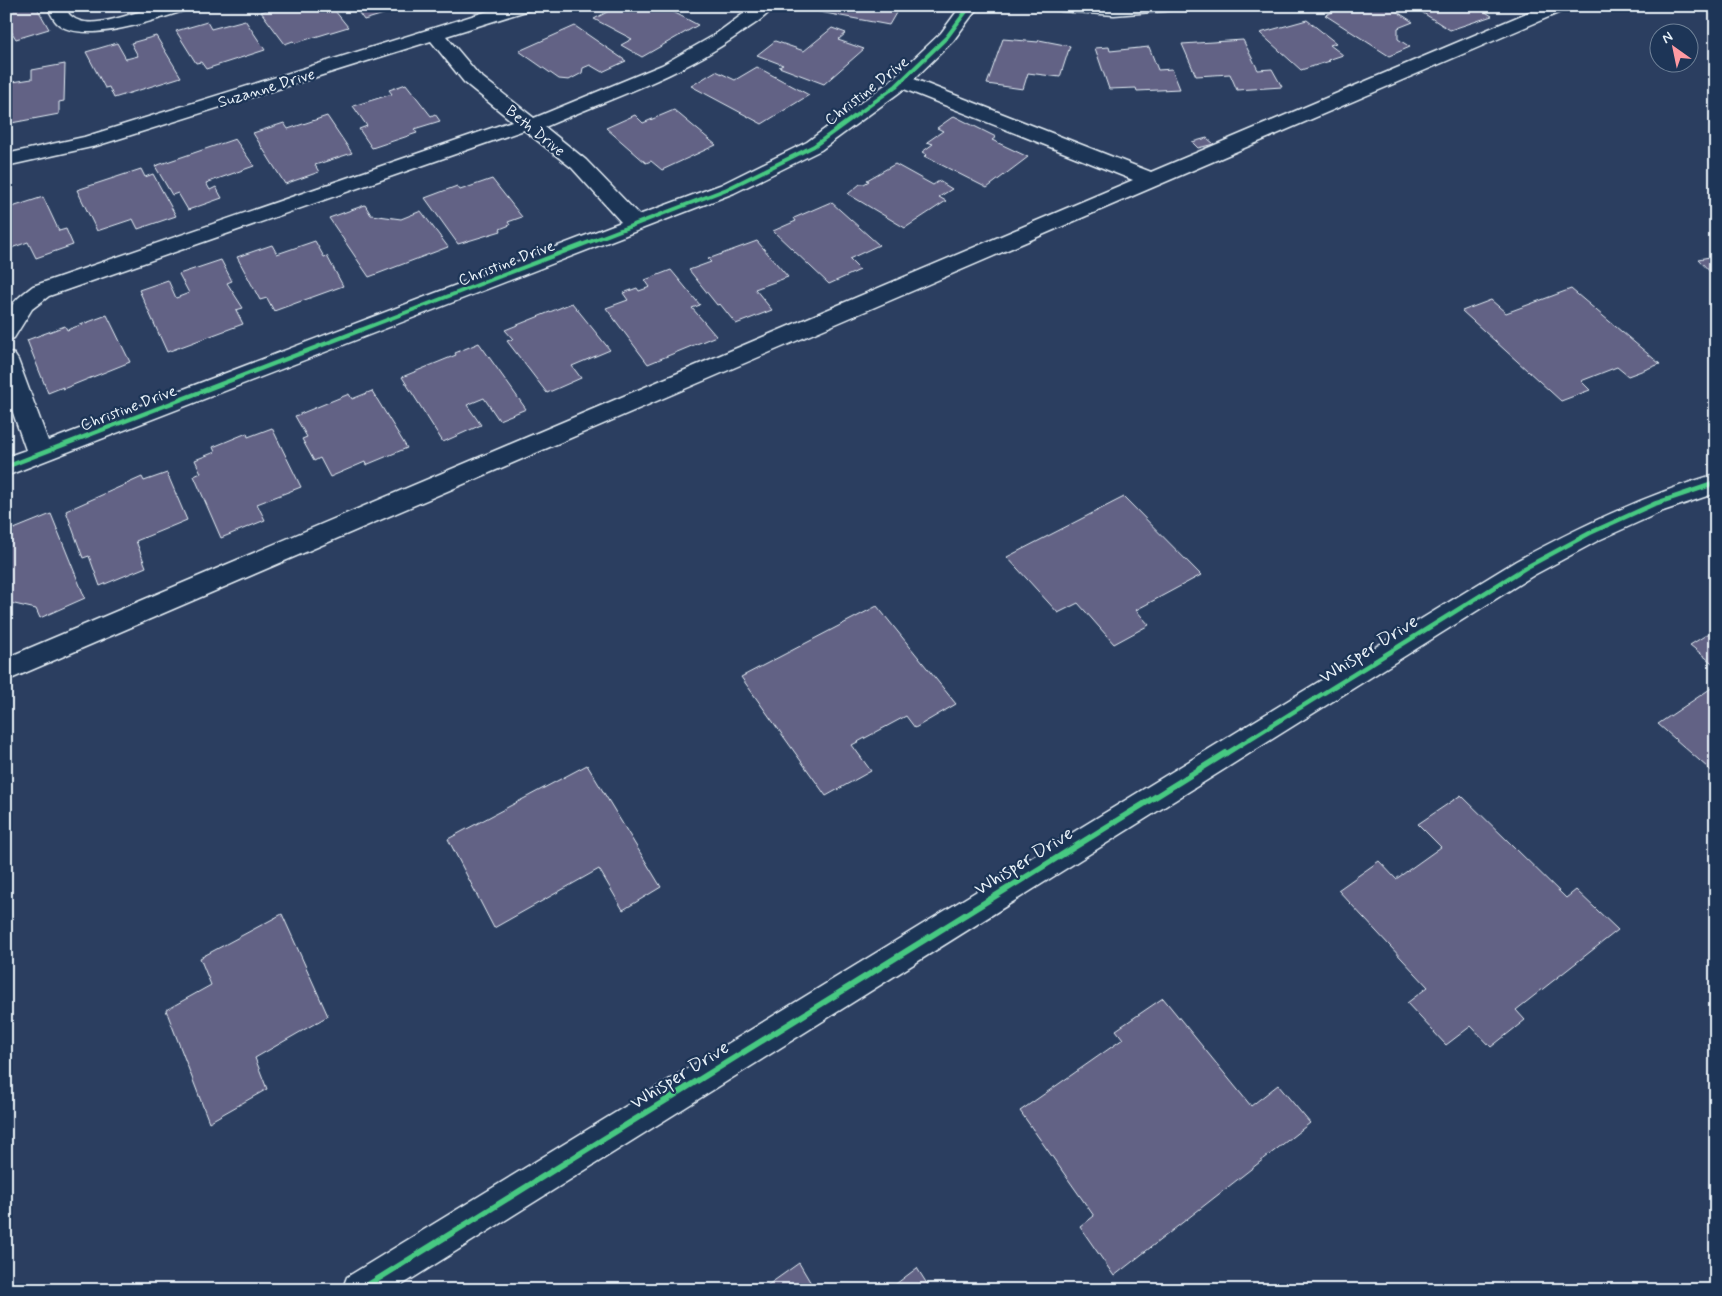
<svg xmlns="http://www.w3.org/2000/svg" width="1722" height="1296" font-family="Mynerve,sans-serif">
<style>
.building{fill:#626285;stroke:#e8f1f8}
.lines{fill:none;stroke-linecap:round;stroke-linejoin:round}
.minor-casing{stroke:#e8f1f8;stroke-width:3}
.minor{fill:#1d3557;fill-rule:evenodd}
.cycleway-far2-casing{stroke:#1d3557;stroke-width:6}
.cycleway-far1-casing{stroke:#1d3557;stroke-width:8}
.cycleway-casing{stroke:#1d3557;stroke-width:9}
.cycleway-far2{stroke:#46c982;stroke-width:4}
.cycleway-far1{stroke:#46c982;stroke-width:4.5}
.cycleway{stroke:#46c982;stroke-width:6}
.labels{text-anchor:middle;stroke-width:4.5;stroke-linejoin:round;paint-order:stroke}
.far-street-label{font-size:16px;fill:#e8f1f8;stroke:#1d3557}
.street-label{font-size:19px;fill:#e8f1f8;stroke:#1d3557}
</style>
<rect width="100%" height="100%" fill="#2b3e60"/>
<filter id="ink" filterUnits="userSpaceOnUse"><feTurbulence type="fractalNoise" baseFrequency=".02" numOctaves="2"/><feDisplacementMap in="SourceGraphic" scale="10" xChannelSelector="R" yChannelSelector="G"/><feConvolveMatrix kernelMatrix="1 2 1 2 8 2 1 2 1" color-interpolation-filters="sRGB"/></filter>
<g filter="url(#ink)">
<path class="building" d="M6 6H36L49 29 16 39 6 23Z
M280 6H331L348 27 295 43 293 41 285 44 261 12Z
M354 6H410L364 20Z
M618 6H662L698 25 642 57 621 45 632 39 594 19Z
M812 6H900L889 25 809 10Z
M1342 6H1388L1413 22 1398 28V39L1410 47 1389 56 1325 15 1341 9 1339 7Z
M1412 6H1476L1492 16 1450 30Z
M245 20 265 50 206 69 201 62 196 63 176 31 207 22 211 29Z
M1307 20 1336 43 1330 45 1343 55 1328 60 1330 61 1301 70 1260 33Z
M575 26 626 61 602 72 590 65 583 68 582 73 569 80 559 79 519 51Z
M832 28 846 33 838 40 864 49 824 84 779 67 783 65 757 55 775 41 804 51Z
M156 36 181 77 114 98 109 87 105 88 86 52 117 43 126 59 138 56 131 43Z
M1003 39 1038 42 1039 40 1070 46 1060 77 1028 73 1023 89 987 84Z
M1243 40 1258 70 1272 69 1282 87 1237 90 1230 74 1196 76 1182 44Z
M1109 47 1110 51 1149 47 1158 70 1172 69 1180 89 1137 91 1136 88 1109 89 1095 48Z
M65 64 64 101 59 102V114L6 124V83L32 79V70Z
M757 67 809 95 762 124 691 86 716 71 735 80Z
M406 84 431 116 435 114 440 121 414 129 417 133 372 148 359 129 367 126 353 106 392 94 389 90Z
M674 110 716 145 662 170 651 161 646 163 606 128 635 115 643 123Z
M327 116 352 153 315 165 319 172 285 184 253 133 284 123 288 129Z
M954 116 996 137 992 140 1028 157 987 188 924 156 927 155 922 152 933 144 927 142 943 131 937 128Z
M1207 138 1214 144 1198 148 1192 142Z
M235 139 254 166 206 183 210 190 216 187 222 198 188 210 178 193 172 195 155 166Z
M895 164 933 185 939 181 952 189 939 197 946 201 905 228 848 194 860 184H864L869 181 867 180Z
M141 169 145 177 153 174 176 216 138 229 133 219 97 231 77 190Z
M492 179 522 217 508 222 510 225 500 229 501 231 458 244 425 198 457 186 460 190Z
M43 197 59 231 66 229 73 245 36 258 28 242 14 247 6 254V209Z
M831 202 879 245 849 259 860 270 829 284 773 231 796 221 794 218Z
M365 205 371 215 401 219 421 211 448 247 369 277 329 218Z
M315 241 324 257 327 256 343 286 274 311 267 298 260 300 237 257 272 245 277 254Z
M757 241 788 277 755 289 772 310 736 324 720 304 717 305 689 270 711 262 708 259Z
M1716 256V278L1698 259Z
M221 260 232 281 227 283 243 308 236 310 243 324 167 352 139 290 168 280 176 298 189 293 179 274Z
M671 270 700 305 692 308 716 336 648 364 606 308 628 300 623 293 637 288 639 291 650 287 645 280Z
M1571 289 1660 364 1628 376 1617 367 1581 381 1590 390 1561 401 1462 311 1491 300 1506 313Z
M572 303 610 350 572 366 581 378 547 393 507 341 513 339 505 330Z
M107 315 130 362 63 389V387L48 393 27 340 65 326 67 330Z
M479 343 526 409 499 420 484 398 467 405 481 425 443 442 402 377 456 355 455 353Z
M372 391 407 448 366 465 365 462 330 477 320 458 314 461 302 439 307 437 295 416 349 394 352 399Z
M272 428 301 487 257 504 265 520 221 538 194 476 201 473 195 460 215 452 213 447 247 433 248 437Z
M167 473 187 520 136 541 146 567 100 586 89 556 83 558 66 511 142 477 144 481Z
M1124 497 1201 575 1136 610 1149 625 1114 644 1078 603 1058 613 1007 557Z
M51 514 85 598 40 618 36 609 6 602V529L13 527 14 529Z
M877 606 956 704 915 728 906 716 852 745 871 771 826 796 741 677Z
M1716 629V666L1690 645Z
M1716 685V775L1658 724Z
M587 765 661 887 623 910 599 869 494 928 448 839Z
M1461 795 1566 898 1576 890 1618 930 1516 1010 1525 1020 1491 1047 1471 1026 1446 1045 1407 1003 1428 987 1338 890 1379 861 1396 879 1441 847 1418 824Z
M282 914 328 1016 255 1058 267 1089 209 1122 166 1010 211 985 200 958Z
M1163 998 1251 1106 1278 1085 1310 1123 1114 1276 1080 1227 1094 1216 1020 1111 1123 1039 1116 1030Z
M799 1263 815 1290H761Z
M917 1268 931 1290H888Z"/>
<g class="lines">
<defs>
<path id="minor" d="M47 6H65C67 9 68 14 71 16 91 34 139 9 161 6 170 5 180 6 189 6L186 10C158 19 82 46 57 23 53 19 50 12 47 6Z
M504 6H532L529 10 446 36 478 74 534 118 662 65 713 36 754 6H774C766 18 750 27 738 35 677 78 613 97 545 127L586 160 639 215 720 185 807 142 889 82 941 33 961 6H979L953 41 914 79 1151 172 1543 6H1568L1565 10 6 681V658L1133 180 904 89 821 150 734 193 6 476V457L26 450 6 393V352L14 354 18 360 48 441 621 222 572 168 524 130 49 296 32 309 14 338 6 341C6 309 8 305 33 286L512 121 464 82 431 41 96 146 6 166V154L84 137Z
M1053 6H1174L1171 10 1165 11 1114 15 1062 11 1056 10Z
M1716 474V493L1663 511 1599 540 1534 575 394 1290H342L347 1277 1516 561C1583 525 1643 496 1716 474Z"/>
</defs>
<use href="#minor" class="minor-casing"/>
<use href="#minor" class="minor"/>
<defs>
<path id="cycleway-far2" d="M358 331 727 189 814 146 896 86 947 37 970 6"/>
<path id="cycleway-far1" d="M6 467 361 330
M1224 755 1525 568 1590 533 1654 504 1716 483"/>
<path id="cycleway" d="M360 1290 1226 753"/>
</defs>
<use href="#cycleway-far2" class="cycleway-far2-casing"/>
<use href="#cycleway-far1" class="cycleway-far1-casing"/>
<use href="#cycleway" class="cycleway-casing"/>
<use href="#cycleway-far2" class="cycleway-far2"/>
<use href="#cycleway-far1" class="cycleway-far1"/>
<use href="#cycleway" class="cycleway"/>
</g>
</g>
<g class="labels">
<g class="far-street-label">
<text transform="translate(266 87) rotate(-17)" y="6">Suzanne Drive</text>
<text transform="translate(866 90) rotate(-38)" y="6">Christine Drive</text>
<text transform="translate(536 130) rotate(39)" y="6">Beth Drive</text>
<text transform="translate(506 262) rotate(-21)" y="6">Christine Drive</text>
<text transform="translate(128 407) rotate(-21)" y="6">Christine Drive</text>
</g>
<g class="street-label">
<text transform="translate(1368 648) rotate(-32)" y="7">Whisper Drive</text>
<text transform="translate(1023 860) rotate(-32)" y="7">Whisper Drive</text>
<text transform="translate(679 1074) rotate(-32)" y="7">Whisper Drive</text>
</g>
</g>
<rect width="1722" height="1296" fill="none" stroke="#1d3557" stroke-width="25"/>
<rect x="12" y="12" width="1697" height="1271" fill="none" stroke="#e8f1f8" stroke-width="2" filter="url(#ink)"/>
<g transform="translate(1674 48) rotate(327)"><circle r="24" fill="#1d3557" stroke="#6e8097"/>
<path d="M0-4L9 19L0 12L-9 19Z" fill="#ff9aa2"/>
<text y="-8" font-size="14" font-weight="bold" text-anchor="middle" fill="#e8f1f8">N</text>
</g>
</svg>
